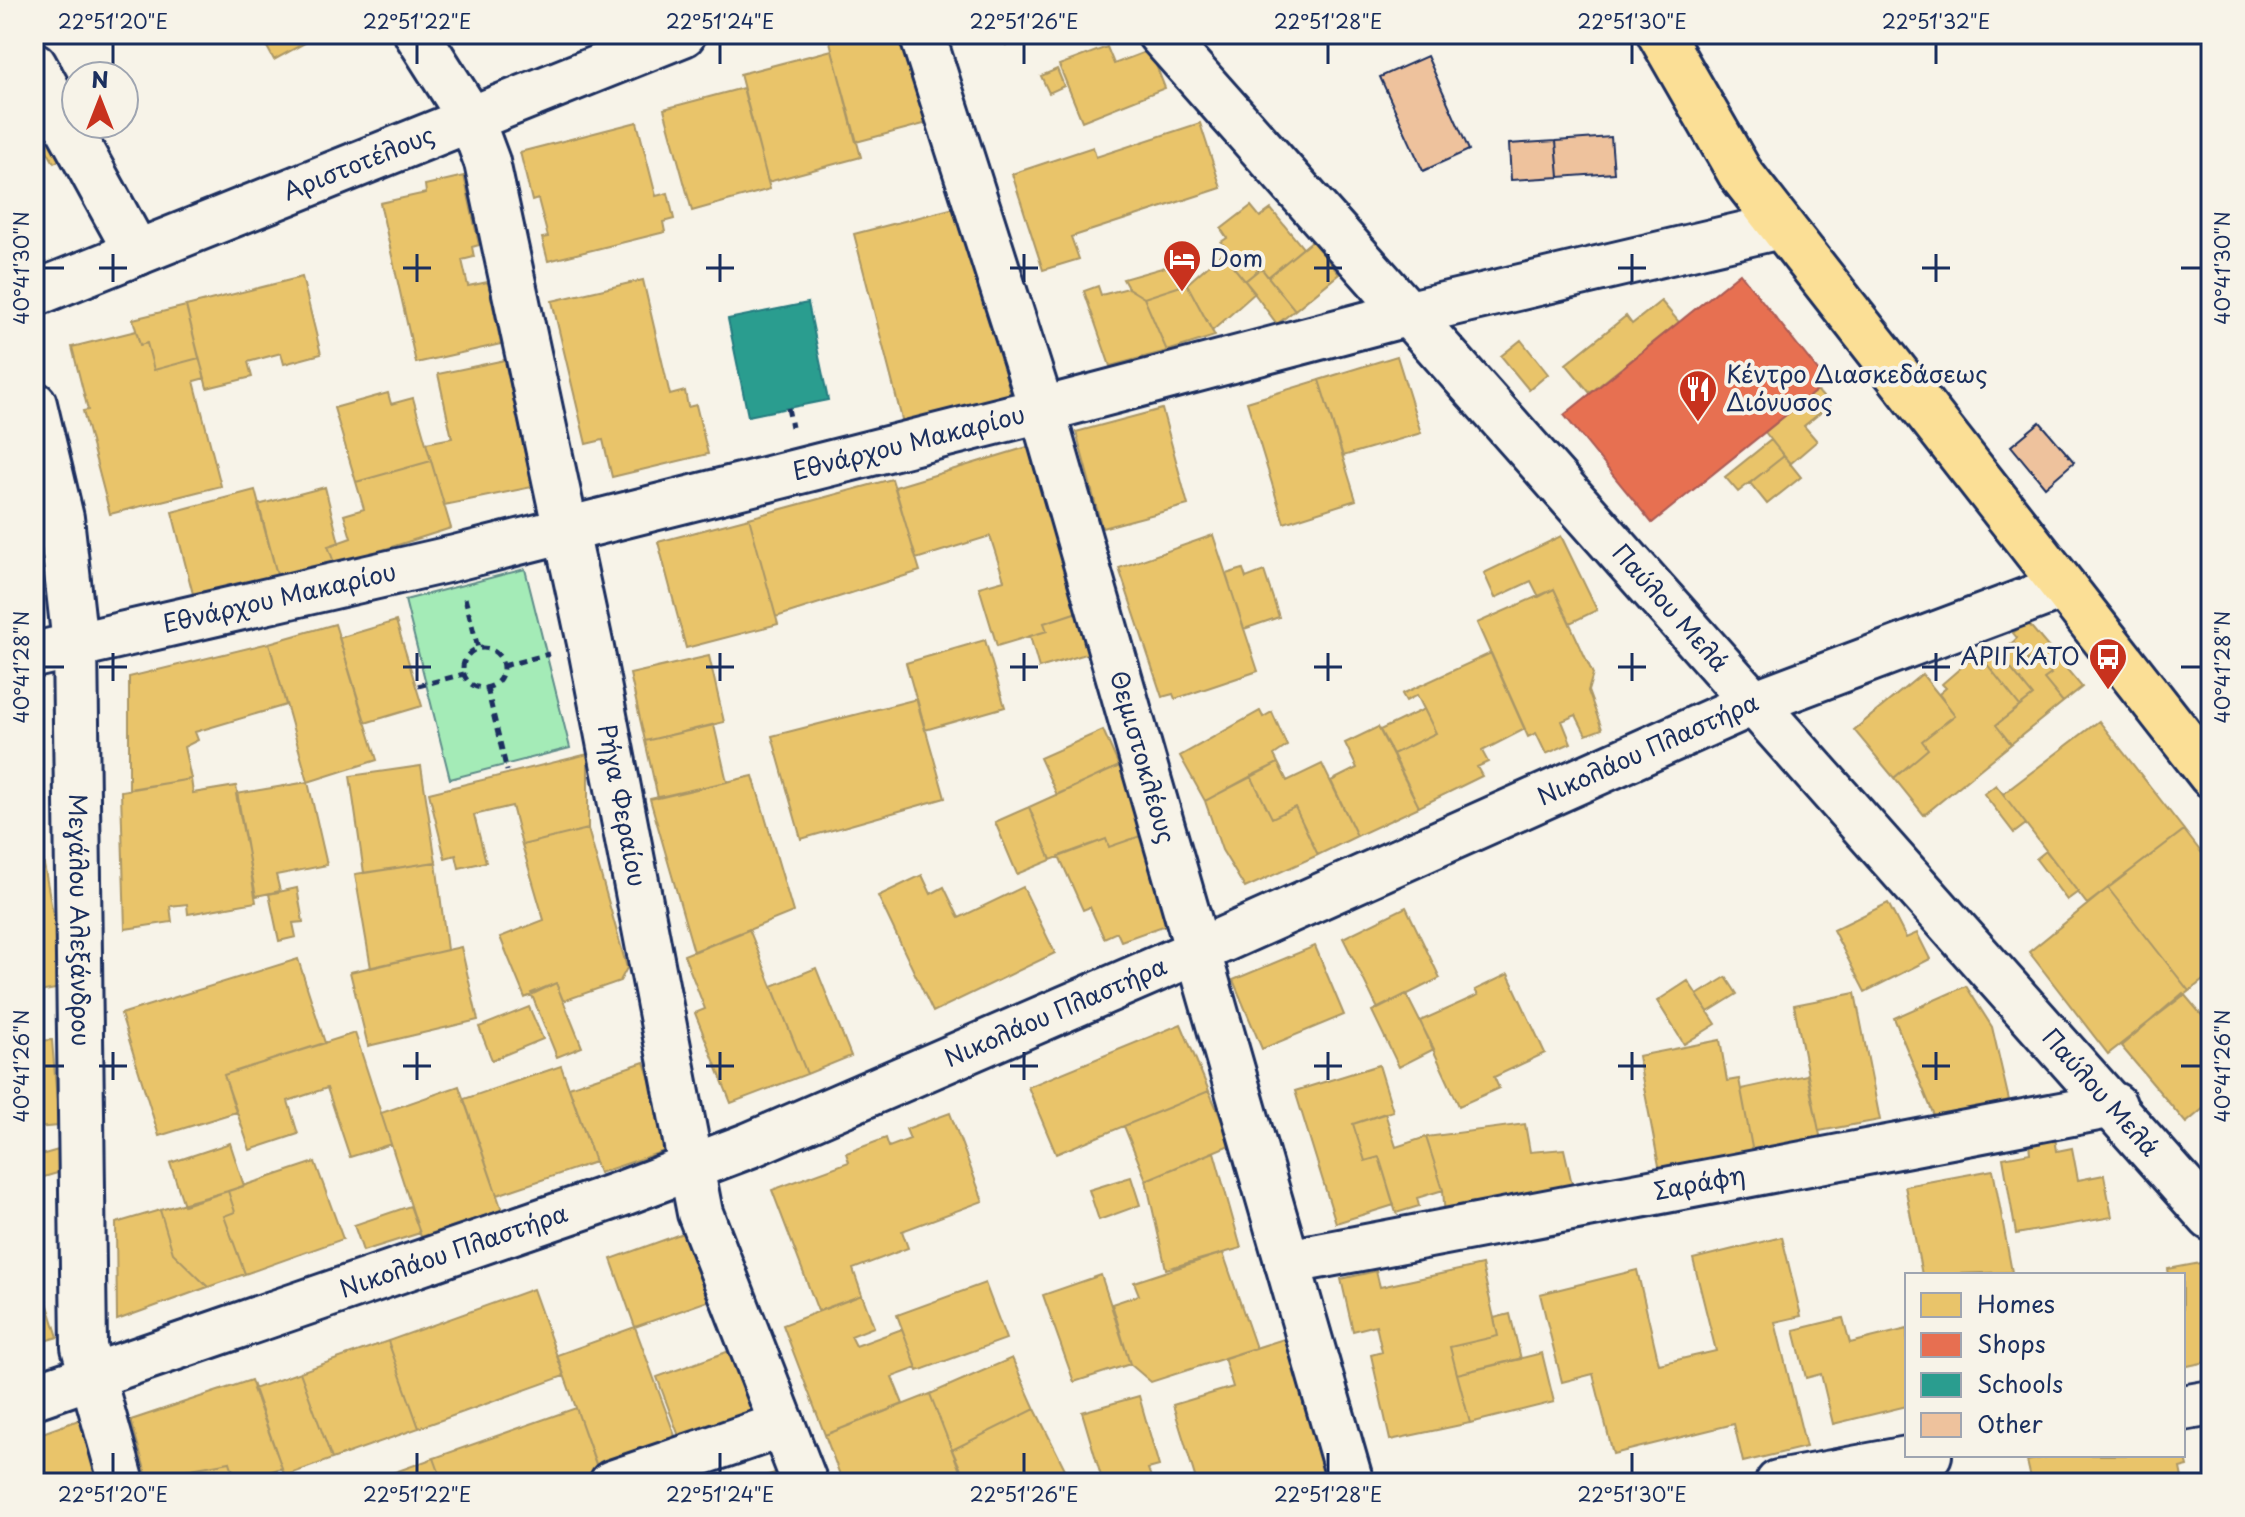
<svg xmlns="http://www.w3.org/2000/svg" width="2245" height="1517" font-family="'Playpen Sans',sans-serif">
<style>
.green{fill:#a4ebb7;stroke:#608d8a;stroke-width:2}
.homes{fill:#e9c46a;stroke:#ab9766;stroke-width:2}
.shops{fill:#e76f51;stroke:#aa5c55;stroke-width:2}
.schools{fill:#2a9d8f;stroke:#267c80;stroke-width:2}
.building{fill:#eec29d;stroke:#1b2f5e;stroke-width:2}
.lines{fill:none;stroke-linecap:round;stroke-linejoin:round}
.minor-casing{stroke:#1b2f5e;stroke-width:50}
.major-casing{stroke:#1b2f5e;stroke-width:50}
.path{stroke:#1b2f5e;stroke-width:5;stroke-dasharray:8 6;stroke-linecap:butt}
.minor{stroke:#f7f3e8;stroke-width:44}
.major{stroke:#fbdf96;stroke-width:44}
.ticks{fill:none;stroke:#1b2f5e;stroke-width:3}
.labels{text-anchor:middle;stroke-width:8;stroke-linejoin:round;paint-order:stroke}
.street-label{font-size:24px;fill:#1b2f5e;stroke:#f7f3e8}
.poi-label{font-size:24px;fill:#1b2f5e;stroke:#f7f3e8;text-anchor:start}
.neatline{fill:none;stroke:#1b2f5e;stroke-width:3}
.ticks-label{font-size:20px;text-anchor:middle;fill:#1b2f5e}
</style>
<rect width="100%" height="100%" fill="#f7f3e8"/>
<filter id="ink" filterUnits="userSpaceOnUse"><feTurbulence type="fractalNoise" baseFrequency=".0125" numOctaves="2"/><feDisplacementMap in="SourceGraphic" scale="16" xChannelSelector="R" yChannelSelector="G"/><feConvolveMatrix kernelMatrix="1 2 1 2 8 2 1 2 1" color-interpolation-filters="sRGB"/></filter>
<g filter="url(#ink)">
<path class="green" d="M525 569 570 748 450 779 405 600Z"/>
<path class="homes" d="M260 34H321L274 60Z
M828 34H912L935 121 856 142Z
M1003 34H1040L1006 45Z
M1107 47 1114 64 1150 50 1165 88 1082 121 1059 65Z
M832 50 861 157 768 182 740 74Z
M1057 69 1064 86 1049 93 1041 76Z
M743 88 770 189 692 211 664 109Z
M637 122 656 196 668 193 674 219 663 222 665 232 548 261 542 238 548 237 538 199 532 201 520 152Z
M1200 123 1221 188 1071 237 1079 259 1043 270 1012 174 1093 147 1096 157Z
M56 124 72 153 54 163 38 135Z
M464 176 479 245 472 247 474 257 462 260 468 286 488 282 501 344 416 363 380 203 426 193 425 185Z
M962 206 1012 400 904 427 854 234Z
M1251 206 1260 217 1271 209 1303 248 1268 277 1261 268 1245 281 1222 253 1227 249 1221 242 1227 238 1221 229Z
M1312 241 1339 274 1295 310 1268 277Z
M1222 253 1255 293 1212 331 1187 284Z
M1176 264 1187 284 1144 298 1128 288 1123 279Z
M1261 268 1295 310 1277 324 1245 281Z
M302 277 321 354 284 364 281 353 248 362 252 377 207 388 186 306Z
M643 280 670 395 685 391 688 407 696 405 708 454 612 477 603 440 586 444 552 301Z
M1187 284 1215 336 1167 351 1144 298Z
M1098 286 1101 295 1128 288 1144 298 1167 351 1110 366 1084 291Z
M1661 301 1679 322 1590 393 1566 364 1626 316 1632 324Z
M186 306 199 358 154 370 147 343 140 345 133 319Z
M136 331 140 345 147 343 154 370 199 358 205 378 194 381 221 486 110 514 83 411 88 410 72 347Z
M1521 340 1548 374 1529 390 1501 356Z
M1397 356 1421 433 1343 456 1319 380Z
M505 360 532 487 444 505 426 443 452 438 438 374Z
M1319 380 1356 500 1284 523 1247 402Z
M1817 390 1830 405 1804 426 1817 441 1790 464 1765 432Z
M388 393 391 404 413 398 431 461 356 482 334 408Z
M1162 409 1188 505 1102 528 1076 432Z
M1771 440 1784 456 1738 492 1725 477Z
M1034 445 1083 610 1044 623 1047 631 997 646 979 587 1004 580 990 536 916 559 895 487Z
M1784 456 1801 477 1767 504 1750 483Z
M431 461 451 528 335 565 328 546 351 538 344 515 364 509 356 482Z
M892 479 920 571 776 617 749 518Z
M325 487 339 543 328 546 335 565 279 582 258 505Z
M255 490 279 582 195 602 172 512Z
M36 505 49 577 34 581V506Z
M749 518 778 624 686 648 658 542Z
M1213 535 1258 671 1175 699 1173 694 1162 697 1119 568Z
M1561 536 1597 610 1570 623 1554 589 1539 597 1531 581 1495 598 1484 573Z
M1243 569 1246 578 1264 571 1279 617 1244 629 1226 574Z
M1554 589 1593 674 1588 691 1602 729 1586 735 1576 715 1562 721 1571 743 1546 754 1536 733 1528 737 1477 623Z
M1084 610 1096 651 1039 668 1030 636 1047 631 1044 623Z
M396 621 422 706 365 723 339 638Z
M2027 622 2082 687 2063 702 2044 679 2051 674 2035 654 2028 661 2013 642 2017 638 2013 633Z
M335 624 377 760 308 782 269 643Z
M985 640 1005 707 925 730 906 663Z
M2013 642 2028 661 2035 654 2051 674 2044 679 2063 702 2011 744 1996 725 2033 696 1998 653Z
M269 643 286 705 195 732 198 740 184 747 191 779 129 789V677Z
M1491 653 1525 729 1482 751 1488 762 1477 767 1482 776 1419 807 1393 754 1436 733 1417 695 1406 701 1402 694Z
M1998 653 2033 696 2020 706 1986 663Z
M709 656 724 722 645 741 630 674Z
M1972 658 1981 668 1986 663 2020 706 1996 725 2011 744 1924 815 1894 778 1928 749 1922 741 1955 715 1939 694 1946 688 1942 684Z
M1922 674 1955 715 1922 741 1928 749 1894 778 1854 730Z
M917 699 945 798 801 839 772 736Z
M1424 709 1436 733 1393 754 1380 730Z
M1260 711 1263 717 1272 712 1287 746 1274 755 1278 763 1205 801 1180 756Z
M2099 721 2184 830 2087 904 2003 794Z
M714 725 727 782 658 798 645 741Z
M1378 727 1419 807 1357 836 1331 781 1357 768 1345 743Z
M1103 730 1119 766 1057 795 1040 758Z
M588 754V829L522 845 512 806 474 815 486 862 459 868 456 855 445 858 429 793Z
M1133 760 1152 832 1109 847 1106 839 1051 860 1029 807Z
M1278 763 1287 781 1322 764 1357 836 1318 855 1295 807 1272 818 1251 776Z
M421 766 436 862 364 873 350 776Z
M753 776 793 912 694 952 650 799Z
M1251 776 1272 818 1295 807 1318 855 1245 888 1222 850 1205 801Z
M191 779 193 793 236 786 256 902 188 914 187 904 170 906 172 922 125 929 121 791Z
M308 782 327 865 276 875 280 891 256 896 236 794Z
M1996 785 2026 824 2014 833 1984 794Z
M1029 807 1051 860 1017 874 995 822Z
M34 809 66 987 34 993Z
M588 829 627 968 620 981 563 1001 556 983 525 998 500 937 544 920 522 845Z
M2184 830 2211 865V974L2189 991 2108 888Z
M1152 832 1183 919 1121 941 1117 932 1104 938 1090 907 1083 910 1059 856 1106 839 1109 847Z
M2046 851 2078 892 2067 900 2036 859Z
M436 862 447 950 371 968 355 874Z
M922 875 931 894 944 887 959 918 1023 887 1055 953 933 1012 878 896Z
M297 888 303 922 293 923 296 937 279 941 269 894Z
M2108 888 2189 991 2108 1054 2029 952Z
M1888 903 1906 938 1917 933 1930 959 1865 992 1833 930Z
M1406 907 1440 978 1378 1009 1343 938Z
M749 929 807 1074 731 1103 695 1013 705 1009 684 955Z
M1315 946 1344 1015 1262 1049 1233 980Z
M461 947 478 1020 368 1046 350 972Z
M298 959 325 1043 224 1075 236 1112 159 1136 121 1014Z
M816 968 851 1056 807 1074 772 986Z
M1508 974 1545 1053 1494 1077 1499 1088 1459 1106 1420 1021 1478 995 1475 990Z
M1726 977 1737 994 1708 1012 1697 995Z
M1688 981 1716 1024 1684 1044 1657 1001Z
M556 983 582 1047 557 1057 531 993Z
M1966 986 1992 1027 2009 1100 1935 1118 1894 1018Z
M1855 993 1880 1120 1819 1131 1794 1005Z
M2183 993 2211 1026V1102L2186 1123 2121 1046Z
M1406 994 1434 1049 1399 1067 1372 1011Z
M529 1007 543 1039 492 1060 479 1027Z
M1181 1024 1209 1091 1056 1154 1028 1087Z
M355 1033 391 1144 350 1157 327 1088 288 1101 298 1134 250 1150 224 1075Z
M52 1040 59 1126 34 1128V1041Z
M1720 1040 1727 1081 1739 1079 1753 1153 1660 1171 1638 1056Z
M644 1062 673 1148 599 1173 569 1087Z
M1379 1065 1393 1111 1353 1124 1365 1161 1379 1157 1394 1205 1336 1223 1295 1091Z
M561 1066 595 1162 497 1195 464 1099Z
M1807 1075 1823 1149 1753 1153 1741 1089Z
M459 1086 502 1210 421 1237 381 1113Z
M1209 1091 1232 1144 1146 1180 1124 1126Z
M950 1113 983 1201 902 1231 908 1248 853 1269 862 1295 818 1311 772 1190 849 1162 846 1153 886 1138 889 1147 910 1139 906 1129Z
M1385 1113 1396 1147 1426 1137 1443 1190 1417 1198 1419 1206 1396 1213 1379 1157 1365 1161 1353 1124Z
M1525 1124 1530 1152 1564 1149 1574 1193 1445 1217 1443 1190 1426 1137Z
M2054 1131 2057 1151 2072 1148 2078 1180 2104 1175 2112 1217 2016 1234 2003 1158 2030 1153 2028 1136Z
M230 1143 244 1186 184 1205 170 1163Z
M58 1150 64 1171 34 1180V1157Z
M1214 1152 1241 1248 1166 1269 1146 1180Z
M315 1162 343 1239 245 1274 224 1216 235 1212 228 1191Z
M1993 1170 2012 1272 1922 1275 1905 1186Z
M1131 1177 1140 1205 1099 1220 1089 1190Z
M228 1191 235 1212 224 1216 245 1274 208 1287 173 1253 160 1210Z
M410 1206 420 1233 363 1251 354 1225Z
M160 1210 173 1253 208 1287 117 1320 116 1223Z
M683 1233 708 1301 635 1327 611 1259Z
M1782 1237 1801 1316 1775 1322 1806 1447 1743 1462 1734 1424 1613 1454 1593 1374 1562 1382 1540 1294 1637 1270 1659 1364 1716 1351 1693 1259Z
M1223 1253 1256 1348 1151 1382 1130 1364 1112 1304 1139 1295 1134 1282Z
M34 1261 58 1337 34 1344Z
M2211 1261V1361L2183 1367V1275H2169L2168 1269Z
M1482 1265 1498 1336 1450 1347 1470 1423 1390 1440 1371 1355 1382 1352 1376 1325 1353 1331 1341 1279 1376 1271 1380 1287Z
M1101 1275 1130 1364 1074 1382 1043 1295Z
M985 1283 1006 1339 918 1371 897 1315Z
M533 1289 564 1376 419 1428 388 1341Z
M862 1295 874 1327 851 1336 856 1346 902 1329 917 1368 892 1377 903 1404 825 1435 783 1325Z
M1510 1314 1521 1359 1457 1374 1450 1347 1498 1336 1494 1318Z
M1843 1318 1850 1343 1907 1329V1406L1833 1424 1821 1374 1806 1378 1794 1330Z
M635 1327 682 1455 603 1483 557 1355Z
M1287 1338 1331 1483H1197L1173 1405 1233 1387 1224 1358Z
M388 1341 419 1428 332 1459 300 1372Z
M732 1350 761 1428 686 1455 657 1377Z
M1542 1353 1554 1402 1470 1423 1457 1374Z
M1012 1358 1035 1409 952 1450 930 1394Z
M300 1372 332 1459 285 1476 253 1389Z
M251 1380 282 1468 236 1482 230 1462 147 1477 131 1420Z
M930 1394 960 1471 928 1483H843L825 1435Z
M1139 1396 1159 1466 1148 1469 1153 1483H1103L1082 1412Z
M576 1408 600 1476 580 1483H443L434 1458Z
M1035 1409 1065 1469 1036 1483H967L952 1450Z
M84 1418 107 1483H34V1436Z
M2183 1444 2188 1466 2180 1468 2183 1483H2032L2027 1461 2057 1455H2183Z
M434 1458 443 1483H365Z
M230 1462 237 1483H149L147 1477Z
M786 1469 791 1483H745Z"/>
<path class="shops" d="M1740 273 1827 382 1652 523 1564 415Z"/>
<path class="schools" d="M808 303 828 400 748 416 728 319Z"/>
<path class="building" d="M1427 56 1469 150 1423 171 1380 77Z
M1611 137 1614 173 1559 177 1556 141Z
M1556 141 1559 177 1511 180 1509 144Z
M2040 422 2074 462 2045 487 2011 446Z"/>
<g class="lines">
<defs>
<g id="minor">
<path id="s1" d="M417 34 471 119 487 162 590 643 700 1213 805 1483"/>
<path id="s2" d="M922 34 1042 410 1351 1483"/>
<path id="s3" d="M1160 34 2211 1218"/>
<path d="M34 65 137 253"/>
<path id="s4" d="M34 294 683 34"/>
<path id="s5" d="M34 404 61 518 75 644 84 1347 122 1483"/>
<path id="s6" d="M34 655 455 558 1042 410 1410 313 1780 226"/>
<path id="s7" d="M1287 1262 2114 1105"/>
<path id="s8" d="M34 1396 618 1195 750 1145 1198 951 1753 703 2062 587"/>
<path d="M2183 1408 2211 1403"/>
<path d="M612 1483 782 1425"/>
<path d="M1778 1483 1929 1455"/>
</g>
<path id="major" d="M1660 34 1740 173 2211 775"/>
</defs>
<use href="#minor" class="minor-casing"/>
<use href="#major" class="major-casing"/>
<path class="path" d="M788 408 792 427
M465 598 478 648
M463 668a20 20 0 1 1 40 0a20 20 0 1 1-40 0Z
M503 666 549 654
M418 686 464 674
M487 688 507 771"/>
<use href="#minor" class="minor"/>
<use href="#major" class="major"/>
</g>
</g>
<path class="ticks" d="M113 44V64M417 44V64M720 44V64M1024 44V64M1328 44V64M1632 44V64M1936 44V64M113 254V282M417 254V282M720 254V282M1024 254V282M1328 254V282M1632 254V282M1936 254V282M44 268H64M99 268H127M403 268H431M706 268H734M1010 268H1038M1314 268H1342M1618 268H1646M1922 268H1950M2181 268H2201M113 653V681M417 653V681M720 653V681M1024 653V681M1328 653V681M1632 653V681M1936 653V681M44 667H64M99 667H127M403 667H431M706 667H734M1010 667H1038M1314 667H1342M1618 667H1646M1922 667H1950M2181 667H2201M113 1052V1080M417 1052V1080M720 1052V1080M1024 1052V1080M1328 1052V1080M1632 1052V1080M1936 1052V1080M44 1066H64M99 1066H127M403 1066H431M706 1066H734M1010 1066H1038M1314 1066H1342M1618 1066H1646M1922 1066H1950M2181 1066H2201M113 1453V1473M417 1453V1473M720 1453V1473M1024 1453V1473M1328 1453V1473M1632 1453V1473"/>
<defs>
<symbol id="hotel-pin" viewBox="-11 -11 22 30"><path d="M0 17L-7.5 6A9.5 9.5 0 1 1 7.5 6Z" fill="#c8321e" stroke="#f7f3e8"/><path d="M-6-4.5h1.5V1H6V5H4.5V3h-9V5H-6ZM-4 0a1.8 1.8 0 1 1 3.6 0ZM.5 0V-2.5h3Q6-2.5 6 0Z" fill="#fff"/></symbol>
<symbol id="restaurant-pin" viewBox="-11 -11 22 30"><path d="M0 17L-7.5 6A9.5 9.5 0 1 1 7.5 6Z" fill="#c8321e" stroke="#f7f3e8"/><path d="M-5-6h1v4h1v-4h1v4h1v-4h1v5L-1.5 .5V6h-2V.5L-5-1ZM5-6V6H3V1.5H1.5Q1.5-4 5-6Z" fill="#fff"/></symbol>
<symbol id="bus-pin" viewBox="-11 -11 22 30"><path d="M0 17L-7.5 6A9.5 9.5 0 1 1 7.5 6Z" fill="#c8321e" stroke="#f7f3e8"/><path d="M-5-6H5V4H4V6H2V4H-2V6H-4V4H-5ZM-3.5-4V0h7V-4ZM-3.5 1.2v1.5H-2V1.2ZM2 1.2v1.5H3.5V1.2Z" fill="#fff"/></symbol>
</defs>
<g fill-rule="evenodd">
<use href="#hotel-pin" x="1160" y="237" width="44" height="60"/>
<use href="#restaurant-pin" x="1676" y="367" width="44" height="60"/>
<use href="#bus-pin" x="2086" y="635" width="44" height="60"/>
</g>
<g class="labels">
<g class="street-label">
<text dy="8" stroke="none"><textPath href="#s4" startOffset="350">Αριστοτέλους</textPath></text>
<text dy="8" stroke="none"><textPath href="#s6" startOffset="900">Εθνάρχου Μακαρίου</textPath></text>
<text dy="8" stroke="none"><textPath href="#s6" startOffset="252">Εθνάρχου Μακαρίου</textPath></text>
<text dy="8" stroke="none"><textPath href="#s3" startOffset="768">Παύλου Μελά</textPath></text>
<text dy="8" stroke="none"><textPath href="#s8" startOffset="1740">Νικολάου Πλαστήρα</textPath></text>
<text dy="8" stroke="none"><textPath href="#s2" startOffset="756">Θεμιστοκλέους</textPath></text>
<text dy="8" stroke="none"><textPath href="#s1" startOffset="804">Ρήγα Φεραίου</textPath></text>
<text dy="8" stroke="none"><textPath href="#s5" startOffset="520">Μεγάλου Αλεξάνδρου</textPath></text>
<text dy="8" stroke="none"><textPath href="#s8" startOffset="1092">Νικολάου Πλαστήρα</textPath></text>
<text dy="8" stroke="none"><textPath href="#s3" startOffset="1416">Παύλου Μελά</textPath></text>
<text dy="8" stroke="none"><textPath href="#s7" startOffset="420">Σαράφη</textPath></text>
<text dy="8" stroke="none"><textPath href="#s8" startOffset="444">Νικολάου Πλαστήρα</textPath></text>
</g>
<g class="poi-label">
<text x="1210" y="267">Dom</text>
<text x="1726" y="383">Κέντρο Διασκεδάσεως<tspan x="1726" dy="28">Διόνυσος</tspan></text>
<text x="2080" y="665" text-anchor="end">ΑΡΙΓΚΑΤΟ</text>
</g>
</g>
<rect width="2245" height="1517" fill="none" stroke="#f7f3e8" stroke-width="88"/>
<rect x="1905" y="1273" width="280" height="184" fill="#f7f3e8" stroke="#9fa5b1" stroke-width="2"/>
<rect x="1921" y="1293" width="40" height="24" fill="#e9c46a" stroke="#9fa5b1" stroke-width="2"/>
<text x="1977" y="1313" font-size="24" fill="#1b2f5e">Homes</text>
<rect x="1921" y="1333" width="40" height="24" fill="#e76f51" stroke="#9fa5b1" stroke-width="2"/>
<text x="1977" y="1353" font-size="24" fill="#1b2f5e">Shops</text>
<rect x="1921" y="1373" width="40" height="24" fill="#2a9d8f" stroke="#9fa5b1" stroke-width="2"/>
<text x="1977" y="1393" font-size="24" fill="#1b2f5e">Schools</text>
<rect x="1921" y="1413" width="40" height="24" fill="#eec29d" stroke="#9fa5b1" stroke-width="2"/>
<text x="1977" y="1433" font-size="24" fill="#1b2f5e">Other</text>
<g transform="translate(100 100)"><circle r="38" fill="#f7f3e8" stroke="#9fa5b1" stroke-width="2"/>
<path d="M0-6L14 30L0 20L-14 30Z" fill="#c8321e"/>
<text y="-12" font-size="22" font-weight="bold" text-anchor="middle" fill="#1b2f5e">N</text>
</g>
<rect x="44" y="44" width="2157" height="1429" class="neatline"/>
<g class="ticks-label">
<text x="113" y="29">22°51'20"E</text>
<text x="417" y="29">22°51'22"E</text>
<text x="720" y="29">22°51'24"E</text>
<text x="1024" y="29">22°51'26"E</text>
<text x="1328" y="29">22°51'28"E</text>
<text x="1632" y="29">22°51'30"E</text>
<text x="1936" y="29">22°51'32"E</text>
<text transform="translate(22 268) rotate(-90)" y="7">40°41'30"N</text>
<text transform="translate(2223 268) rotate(-90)" y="7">40°41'30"N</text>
<text transform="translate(22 667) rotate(-90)" y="7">40°41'28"N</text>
<text transform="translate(2223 667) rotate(-90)" y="7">40°41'28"N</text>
<text transform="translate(22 1066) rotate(-90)" y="7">40°41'26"N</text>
<text transform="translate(2223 1066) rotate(-90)" y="7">40°41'26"N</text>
<text x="113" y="1502">22°51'20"E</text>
<text x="417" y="1502">22°51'22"E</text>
<text x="720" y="1502">22°51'24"E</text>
<text x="1024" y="1502">22°51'26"E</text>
<text x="1328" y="1502">22°51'28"E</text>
<text x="1632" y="1502">22°51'30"E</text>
</g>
</svg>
